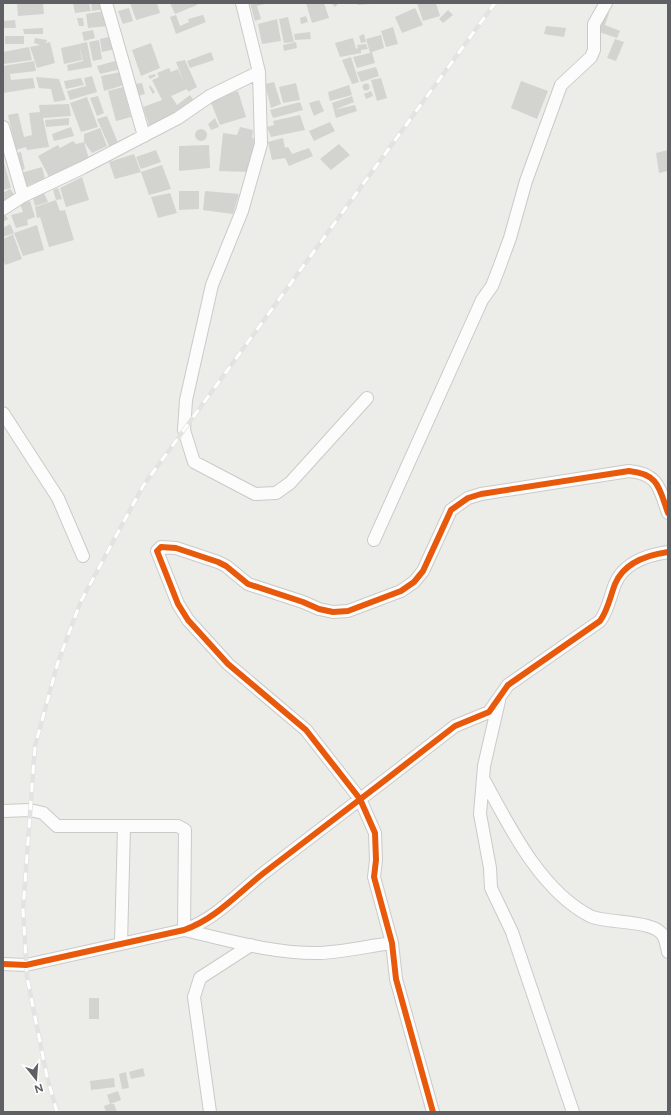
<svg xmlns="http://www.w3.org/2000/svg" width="671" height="1115" font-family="Figtree,sans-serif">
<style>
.building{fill:#d3d3d0}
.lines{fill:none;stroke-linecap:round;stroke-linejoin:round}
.minor-casing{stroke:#cacac9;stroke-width:14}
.minor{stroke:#fcfcfc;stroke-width:12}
.rail-casing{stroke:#e3e3e2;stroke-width:4.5}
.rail{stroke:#fff;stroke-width:3;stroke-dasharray:9;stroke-linecap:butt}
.cycleway-casing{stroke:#fff;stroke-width:8}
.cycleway{stroke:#e8590c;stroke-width:6}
</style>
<rect width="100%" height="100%" fill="#ecece8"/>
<path class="building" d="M17 3H43L44 14 18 16Z
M73 3H89L91 11 75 13Z
M91 3H104L105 9 92 11Z
M130 3H157L160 13 136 20Z
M170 3H197V5L175 14Z
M250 3H268L257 6 261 19 255 21Z
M306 3H324L329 18 312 23Z
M331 3H339L335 7Z
M358 3H369V4L358 5Z
M417 3H436L440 16 423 21Z
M129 8 133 21 123 24 118 11Z
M415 8 423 25 402 33 395 17Z
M448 10 453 15 443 23 439 19Z
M104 11 108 26 88 28 86 14Z
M603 12 609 13 605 25 620 31 617 38 596 31Z
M176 15 180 26 189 22 188 19 203 15 206 22 176 34 170 17Z
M306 16 308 22 301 24 300 18Z
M288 17 294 42 284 43 279 19Z
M77 18H83L84 26H79Z
M277 19 281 41 262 44 258 24Z
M15 20 16 28H3V21Z
M546 26 566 28 564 37 544 34Z
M393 27 398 44 386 47 381 31Z
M43 28V34H24L23 29Z
M93 30 95 38 84 41 82 32Z
M310 32 311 39 295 40 294 34Z
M364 34 366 42 361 43 359 36Z
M381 35 384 48 372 52 375 63 357 68 353 57 370 53 366 39Z
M5 36H24V44H5Z
M113 36 116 49 102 52 100 39Z
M35 38 47 40 46 43 50 42 55 63 37 68 30 47 40 45 34 43Z
M353 38 356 49 358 48 357 45 366 44 368 49 361 50V53L340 57 335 43Z
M615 39 624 42 616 61 607 58Z
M99 40 102 59 93 61 89 42Z
M87 42 92 67 68 71 67 65 83 61 79 44Z
M296 42 297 48 284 51 283 45Z
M151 43 160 68 141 76 132 50Z
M79 44 82 60 64 64 61 48Z
M29 47 32 60 4 64 3 52Z
M211 52 214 60 190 68 187 61Z
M351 57 359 82 352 84 342 60Z
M119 60 121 69 100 74 97 66Z
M185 60 197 87 188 92 187 89 171 96 177 105 190 95 195 102 150 128 143 107 162 100 152 80 159 77 157 73 169 68 171 72 178 69 185 85 176 62Z
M34 61 36 71 10 74 11 80 33 78 35 88 3 93V66Z
M376 67 379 76 361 82 357 72Z
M121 72 124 85 104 91 101 76Z
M155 74 156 76 150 79 148 76Z
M92 76 97 92 70 100 67 91 86 86 84 78Z
M36 77 59 79 66 100 54 102 51 89 39 88Z
M81 78 84 85 66 89 64 81Z
M381 78 387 98 377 101 371 80Z
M521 81 548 91 537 119 511 108Z
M274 82 281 104 271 108 265 84Z
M142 83 145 94 138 96 135 84Z
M296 83 300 100 283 103 279 87Z
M362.5 87a3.5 3.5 0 1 1 7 0a3.5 3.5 0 1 1-7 0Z
M150 85 155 92 153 94 149 87Z
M349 85 352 95 330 101 328 92Z
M123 87 131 117 116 121 108 91Z
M238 91 246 117 220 125 210 100Z
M371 91 373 96 366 99 364 94Z
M98 96 104 113 97 116 90 98Z
M352 96 354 102 334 110 355 105 357 111 336 118 332 103Z
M87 97 98 127 81 132 70 103Z
M319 100 324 111 314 116 309 103Z
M300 102 303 110 273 118 270 110Z
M69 104 71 116 43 118 49 147 27 150 26 147 16 150 8 115 18 113 24 137 32 135 29 113 40 112 39 105Z
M300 115 305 130 271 137 267 127 274 125 273 121Z
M107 116 118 143 109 146 97 119Z
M69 118V125L46 127 45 120Z
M215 118 219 127 211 130 208 124Z
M330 122 335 131 314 141 309 131Z
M71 127 74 136 54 141 52 134Z
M240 127 253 130 252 138 256 139 249 172 219 171 223 133 237 135Z
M100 128 107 146 92 153 84 142V134Z
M195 135a6 6 0 1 1 12 0a6 6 0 1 1-12 0Z
M283 138 285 148 288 147 292 154 309 148 313 156 289 166 285 158 272 160 268 142Z
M73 141 76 144 84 142 89 159 49 177 38 156 58 145 60 148Z
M339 144 350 155 331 170 320 159Z
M209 145 210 168 179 171V146Z
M156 150 161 162 141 169 136 157Z
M668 150V171L659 173 656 153Z
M21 152 25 169 17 172 12 154Z
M134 154 141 172 115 179 109 162Z
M3 159 11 188 3 190Z
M162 165 171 189 149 195 141 172Z
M42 167 45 179 27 186 21 173Z
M82 177 89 200 66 207 60 188Z
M58 188 62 199 56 200 53 190Z
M10 189 14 194 3 202V193Z
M179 191H199V209L179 210Z
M205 191 239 194 233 214 203 210Z
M44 193 48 202 35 206 32 196Z
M170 193 177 213 158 218 151 197Z
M56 200 60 211 65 210 74 240 49 247 40 217 37 218 35 207Z
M30 201 35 217 27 220 28 225 16 228 11 215 23 212 20 204Z
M3 212 8 219 3 222Z
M10 224 14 233 3 237V228Z
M37 225 44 250 23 256 14 233Z
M13 234 22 259 5 265 3 258V239Z
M89 998H99V1019H89Z
M143 1068 145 1076 131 1079 129 1072Z
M126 1072 129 1088 122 1089 119 1074Z
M114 1078 115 1087 91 1090 90 1081Z
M118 1091 121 1100 110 1104H114L117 1112H106L104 1106 110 1104 107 1095Z"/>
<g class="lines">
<defs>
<path id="minor" d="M106 3 144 136
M242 3 259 72 261 144 242 211 212 285 186 400 184 430 194 462 255 494 276 493 290 483 367 398
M3 127 23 196
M3 209 23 196 82 168 178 118 210 96 259 72
M3 413 58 498 83 556
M374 540 482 300 492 286 499 268 510 238 526 181 561 85 591 57 594 50V24L606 3
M499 701 484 766 480 814 490 868 491 888 512 932 573 1112
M483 778C509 826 540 890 590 916 607 924 656 919 664 937 666 941 667 947 668 952
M3 811 30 810 43 813 57 826H178L185 830 184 930C228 940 274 954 320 953 344 952 368 946 392 943
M121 944 124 827
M3 964 26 965 184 930C216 919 238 893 265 872 328 824 392 775 455 726L489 712 508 685 600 621C608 610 610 597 615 584 624 562 647 555 668 552
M210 1112 194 997 200 978 251 945
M433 1112 396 979 392 943 374 877 376 860 375 833 360 799 306 730 228 664 188 620 178 604 157 551 161 547 176 548 218 562 226 566 248 584 303 602 319 609 333 612 348 611 401 591 414 582 423 571 451 510 468 498 481 494 629 471C659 474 659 488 668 513"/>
</defs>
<use href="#minor" class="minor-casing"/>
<use href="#minor" class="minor"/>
<defs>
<path id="rail" d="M57 1112 47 1077 27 977 23 910 35 746 58 662 81 601 143 486 495 3"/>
</defs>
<use href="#rail" class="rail-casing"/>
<use href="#rail" class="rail"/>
<defs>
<path id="cycleway" d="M3 964 26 965 184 930C216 919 238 893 265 872 328 824 392 775 455 726L489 712 508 685 600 621C608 610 610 597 615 584 624 562 647 555 668 552
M433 1112 396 979 392 943 374 877 376 860 375 833 360 799 306 730 228 664 188 620 178 604 157 551 161 547 176 548 218 562 226 566 248 584 303 602 319 609 333 612 348 611 401 591 414 582 423 571 451 510 468 498 481 494 629 471C659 474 659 488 668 513"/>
</defs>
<use href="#cycleway" class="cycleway-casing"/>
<use href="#cycleway" class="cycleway"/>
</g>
<rect width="671" height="1115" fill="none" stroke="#5e6064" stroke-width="8"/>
<g transform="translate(36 1079) rotate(163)" stroke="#ffffff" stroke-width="3" paint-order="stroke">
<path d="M0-3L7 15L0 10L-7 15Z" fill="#5e6064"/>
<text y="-6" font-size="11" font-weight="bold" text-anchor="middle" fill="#5e6064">N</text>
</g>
</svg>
